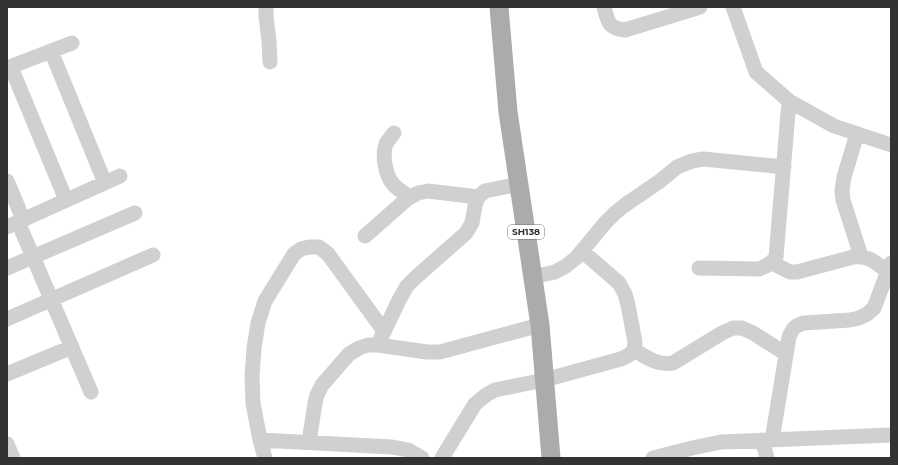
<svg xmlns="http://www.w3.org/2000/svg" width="898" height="465" font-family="Montserrat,sans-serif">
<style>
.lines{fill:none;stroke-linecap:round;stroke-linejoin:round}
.minor{stroke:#d0d0d0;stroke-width:15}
.major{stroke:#ababab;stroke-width:19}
.labels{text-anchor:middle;stroke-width:4;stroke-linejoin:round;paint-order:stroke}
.shield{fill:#fff;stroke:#707070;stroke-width:1}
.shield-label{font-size:9px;font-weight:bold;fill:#333}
</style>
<rect width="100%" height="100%" fill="#fff"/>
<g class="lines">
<path class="minor" d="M266 7V17L269 41 270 62
M604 7C608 22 608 28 625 30L700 7
M733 7 756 72 789 101 834 126 891 145
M51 51 105 183
M11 67 66 200
M7 68 72 43
M394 133C391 137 388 140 386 144 382 154 385 175 393 184 397 189 404 193 410 197
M857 134 844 177 842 190 843 200 861 256
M7 181 23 219
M18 222 91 392
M7 227 120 176
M365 236 407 199 418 193 428 191 478 197
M772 263 790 272H797L853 257C869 255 876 263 888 272
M7 268 135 213
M699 268 759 269C767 266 772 263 776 257L789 101
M532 277 555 272 566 266 576 258 606 222 615 213 625 205 660 181 677 167 692 161 703 159 784 167
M7 319 153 255
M381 338 399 300 407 286 415 278 466 233 472 223 475 206 478 197 485 191 519 184
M634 350C646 357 658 366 673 363L722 333 733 328H742L753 333 786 354
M7 374 72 347
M260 440 392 447 408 450 422 458
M762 440 767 458
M772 440 789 337C793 328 794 326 804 323L850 320 859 318 867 314 874 308 891 263
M309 442 315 403 317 395 322 385 349 354 359 348 368 345H378L427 352H440L540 325
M7 444 13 458
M265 458 260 440 253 403 252 376 254 348 258 323 265 301 294 254 301 249 309 247H319L328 254 384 331
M442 458 475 404 486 395 495 390 544 380 621 359 629 355 634 350 635 342 628 305 625 294 619 283 582 251
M653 458 692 448 721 442 891 435"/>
<path class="major" d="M499 7 508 112 540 325 551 458"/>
</g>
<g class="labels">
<rect class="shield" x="508" y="225" width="36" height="14" rx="3"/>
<g class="shield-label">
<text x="526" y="235">SH138</text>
</g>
</g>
<rect width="898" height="465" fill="none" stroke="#333333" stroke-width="16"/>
</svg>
